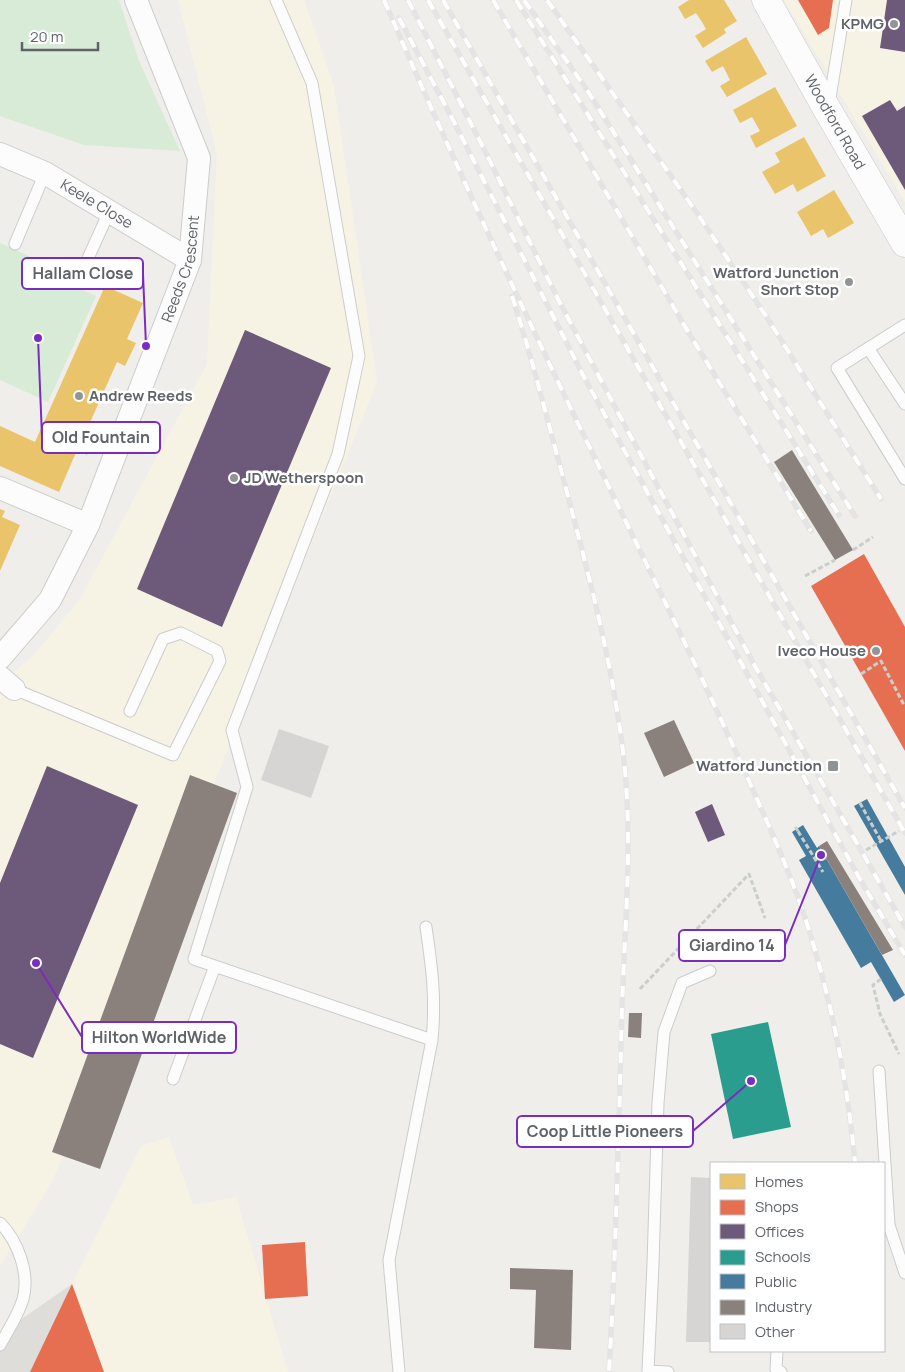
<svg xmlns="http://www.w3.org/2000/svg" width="905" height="1372" font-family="Manrope,sans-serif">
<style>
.commercial{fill:#f7f3e4}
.industrial{fill:#dfddda}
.green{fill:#d8ebd6}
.homes{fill:#e9c46a}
.shops{fill:#e76f51}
.offices{fill:#6d597a}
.schools{fill:#2a9d8f}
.public{fill:#457b9d}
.industry{fill:#8a817c}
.building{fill:#d6d5d3}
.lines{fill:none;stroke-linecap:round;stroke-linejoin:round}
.lane-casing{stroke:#cbcccc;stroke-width:13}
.street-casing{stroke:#cbcccc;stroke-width:24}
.secondary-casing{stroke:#cacacb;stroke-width:29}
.path{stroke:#cacfcc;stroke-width:3;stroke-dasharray:5 2.5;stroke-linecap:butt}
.lane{stroke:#fdfcfc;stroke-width:11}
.street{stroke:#fdfcfc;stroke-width:22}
.secondary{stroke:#fdfcfc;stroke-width:28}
.rail-casing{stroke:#e4e4e4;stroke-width:5.5}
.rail{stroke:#fff;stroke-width:4;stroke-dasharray:11;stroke-linecap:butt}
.poi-dot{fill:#919496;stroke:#fff;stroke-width:2}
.labels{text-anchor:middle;stroke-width:5;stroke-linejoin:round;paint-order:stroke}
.poi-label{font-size:15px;font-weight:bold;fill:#5f6368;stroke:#fff;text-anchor:end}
.street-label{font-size:15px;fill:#5f6368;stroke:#fff}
.leader{fill:none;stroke:#7b2cbf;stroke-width:2}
.callout-dot{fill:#7b2cbf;stroke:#fff;stroke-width:2}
.callout{fill:#fff;stroke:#7b2cbf;stroke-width:2}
.callout-label{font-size:16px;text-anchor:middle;font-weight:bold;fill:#5f6368}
</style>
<rect width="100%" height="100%" fill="#efeeea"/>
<path class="commercial" d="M178 0H304L334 86 377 382 52 1182 0 1266V683L34 655 80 599 207 364 217 154Z
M784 0H905V202Z
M169 1137 193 1205 236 1197 288 1372H104L72 1284 141 1146Z"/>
<path class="industrial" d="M72 1284 104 1372H0V1334Z"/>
<path class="green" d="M0 0H119L139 61 180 151 84 145 0 116Z
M0 243 36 259 32 267 96 296 48 402 0 380Z"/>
<path class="homes" d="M689 0H724L737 21 724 29 726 33 703 48 695 36 706 29 702 22 696 13 685 19 678 7Z
M746 37 767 74 727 97 720 86 730 80 723 66 712 72 705 61Z
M775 87 797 126 756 148 750 136 760 131 752 117 740 123 733 110Z
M804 137 826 176 797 192 793 184 775 194 762 172 780 162 775 153Z
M834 190 854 223 828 238 823 229 811 236 797 212Z
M105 286 143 303 127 339 136 343 125 366 117 362 88 427 98 432 87 455 77 450 59 492 0 466V426L35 442Z
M0 509 5 511 2 517 20 525 0 571Z"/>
<path class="shops" d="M798 0H833L829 28 818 35Z
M864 554 905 627V751L811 586Z
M305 1242 308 1296 265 1299 262 1245Z
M72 1284 104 1372H30Z"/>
<path class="offices" d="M887 0H905V52L880 48Z
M890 100 897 111 905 106V190L862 116Z
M245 330 331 368 222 627 137 589Z
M47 766 138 805 33 1058 0 1044V883Z
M712 804 725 835 708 842 695 812Z"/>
<path class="schools" d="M768 1022 791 1127 733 1139 711 1034Z"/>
<path class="public" d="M867 799 905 867V895L854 806Z
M803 825 817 848 819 846 905 995 894 1002 871 962 861 968 799 860 806 856 792 832Z"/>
<path class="industry" d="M792 450 853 550 835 560 774 462Z
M674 720 694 763 664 777 644 733Z
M190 775 237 793 100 1169 52 1152Z
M827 841 893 950 882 955 819 846Z
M629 1013H642L641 1038 628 1037Z
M510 1268 573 1270 571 1350 534 1348 536 1290 510 1289Z"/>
<path class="building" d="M279 729 329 746 311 798 261 780Z
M691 1177 711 1178V1342H686Z"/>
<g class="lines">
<defs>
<path id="lane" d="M276 0 312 83 359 356 338 454 232 730 247 787 194 959 432 1040
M829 104 846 0
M15 244 45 173
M80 276 109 212
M905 325 837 368 905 479
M868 348 905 404
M14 689 173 755 220 661 217 651 181 633 163 639 130 711
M879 1071 889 1225 905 1273
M173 1079 215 966
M0 1223C18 1241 30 1274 23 1299 18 1316 8 1330 0 1345
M777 1351 776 1369 781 1372
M648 1371 668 1372
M399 1372 389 1260 432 1040C436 998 432 968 426 927
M648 1372 653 1264 658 1103 664 1032 682 983 710 971"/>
<g id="street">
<path id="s1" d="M0 154 45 173 190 260"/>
<path d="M0 488 88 525"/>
<path id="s2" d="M0 658 50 600 88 525 190 260 199 158 136 0"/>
<path d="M0 677 14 689"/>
</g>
<g id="secondary">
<path id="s3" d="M766 0 828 111 905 243"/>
</g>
</defs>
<use href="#lane" class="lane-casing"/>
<use href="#street" class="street-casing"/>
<use href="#secondary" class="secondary-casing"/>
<path class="path" d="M853 550 873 537
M805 576 835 560
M861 674 881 661 904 705
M860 803 881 841
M798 831 796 828 823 872
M866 850 899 831
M881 979 873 985 880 1014 899 1054
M640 989 749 874 765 918"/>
<use href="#lane" class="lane"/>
<use href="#street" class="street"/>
<use href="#secondary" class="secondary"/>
<defs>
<path id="rail" d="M384 0C455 165 531 328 610 489 657 586 705 682 749 781 772 833 796 885 812 940 834 1013 848 1087 855 1163
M408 0 483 147 558 299 623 422 755 666 905 927
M428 0 905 833
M443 0 905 808
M493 0 690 335 811 531
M516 0 839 515
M524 0 587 90 855 516
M547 0 697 213 766 316 881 499
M399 18 452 118 584 377 861 881 905 955
M512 296C532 357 547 419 564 481 589 576 615 671 625 770 632 848 625 927 622 1005 619 1128 616 1250 609 1372"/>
</defs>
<use href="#rail" class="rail-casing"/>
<use href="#rail" class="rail"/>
</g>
<g class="poi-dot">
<circle cx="894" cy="24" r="5"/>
<circle cx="849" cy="282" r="5"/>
<circle cx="79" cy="396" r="5"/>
<circle cx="234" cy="478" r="5"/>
<circle cx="876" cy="651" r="5"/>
<rect x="827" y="760" width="12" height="12" rx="2.5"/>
</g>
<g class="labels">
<g class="poi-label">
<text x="884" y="29">KPMG</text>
<text x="839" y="278">Watford Junction<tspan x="839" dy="17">Short Stop</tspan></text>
<text x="89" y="401" text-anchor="start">Andrew Reeds</text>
<text x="244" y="483" text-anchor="start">JD Wetherspoon</text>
<text x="866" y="656">Iveco House</text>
<text x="822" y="771">Watford Junction</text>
</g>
<g class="street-label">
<text dy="5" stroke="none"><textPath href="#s3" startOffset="140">Woodford Road</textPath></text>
<text dy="5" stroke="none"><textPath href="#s1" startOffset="109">Keele Close</textPath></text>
<text dy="5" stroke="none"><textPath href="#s2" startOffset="434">Reeds Crescent</textPath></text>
</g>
</g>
<path class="leader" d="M146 346L143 274M38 338L42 437M821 855L785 945M36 963L82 1037M751 1081L693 1131"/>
<g class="callout-dot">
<circle cx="146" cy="346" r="5"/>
<circle cx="38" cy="338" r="5"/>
<circle cx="821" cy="855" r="5"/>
<circle cx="36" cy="963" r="5"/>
<circle cx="751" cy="1081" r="5"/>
</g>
<g class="callout">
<rect x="22" y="258" width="121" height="31" rx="5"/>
<rect x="42" y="422" width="118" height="31" rx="5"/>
<rect x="679" y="930" width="106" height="31" rx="5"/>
<rect x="82" y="1022" width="154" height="31" rx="5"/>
<rect x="517" y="1116" width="176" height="31" rx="5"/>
</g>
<g class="callout-label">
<text x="83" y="279">Hallam Close</text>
<text x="101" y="443">Old Fountain</text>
<text x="732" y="951">Giardino 14</text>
<text x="159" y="1043">Hilton WorldWide</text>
<text x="605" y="1137">Coop Little Pioneers</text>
</g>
<rect x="710" y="1162" width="175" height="190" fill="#ffffff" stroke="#bfc1c3"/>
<rect x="720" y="1174" width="25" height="15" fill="#e9c46a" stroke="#bfc1c3"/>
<text x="755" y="1187" font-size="15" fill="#5f6368">Homes</text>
<rect x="720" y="1200" width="25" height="15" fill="#e76f51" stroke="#bfc1c3"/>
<text x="755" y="1212" font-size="15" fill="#5f6368">Shops</text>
<rect x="720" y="1224" width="25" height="15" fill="#6d597a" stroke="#bfc1c3"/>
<text x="755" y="1237" font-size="15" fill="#5f6368">Offices</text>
<rect x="720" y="1250" width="25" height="15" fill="#2a9d8f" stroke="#bfc1c3"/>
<text x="755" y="1262" font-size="15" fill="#5f6368">Schools</text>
<rect x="720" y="1274" width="25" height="15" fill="#457b9d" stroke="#bfc1c3"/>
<text x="755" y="1287" font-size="15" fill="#5f6368">Public</text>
<rect x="720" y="1300" width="25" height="15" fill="#8a817c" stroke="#bfc1c3"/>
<text x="755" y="1312" font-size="15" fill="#5f6368">Industry</text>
<rect x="720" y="1324" width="25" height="15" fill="#d6d5d3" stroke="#bfc1c3"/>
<text x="755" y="1337" font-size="15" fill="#5f6368">Other</text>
<path d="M22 42v8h76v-8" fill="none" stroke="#5f6368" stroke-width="2.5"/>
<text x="30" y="42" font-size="15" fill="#5f6368" stroke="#ffffff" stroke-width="4" paint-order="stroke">20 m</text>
</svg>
